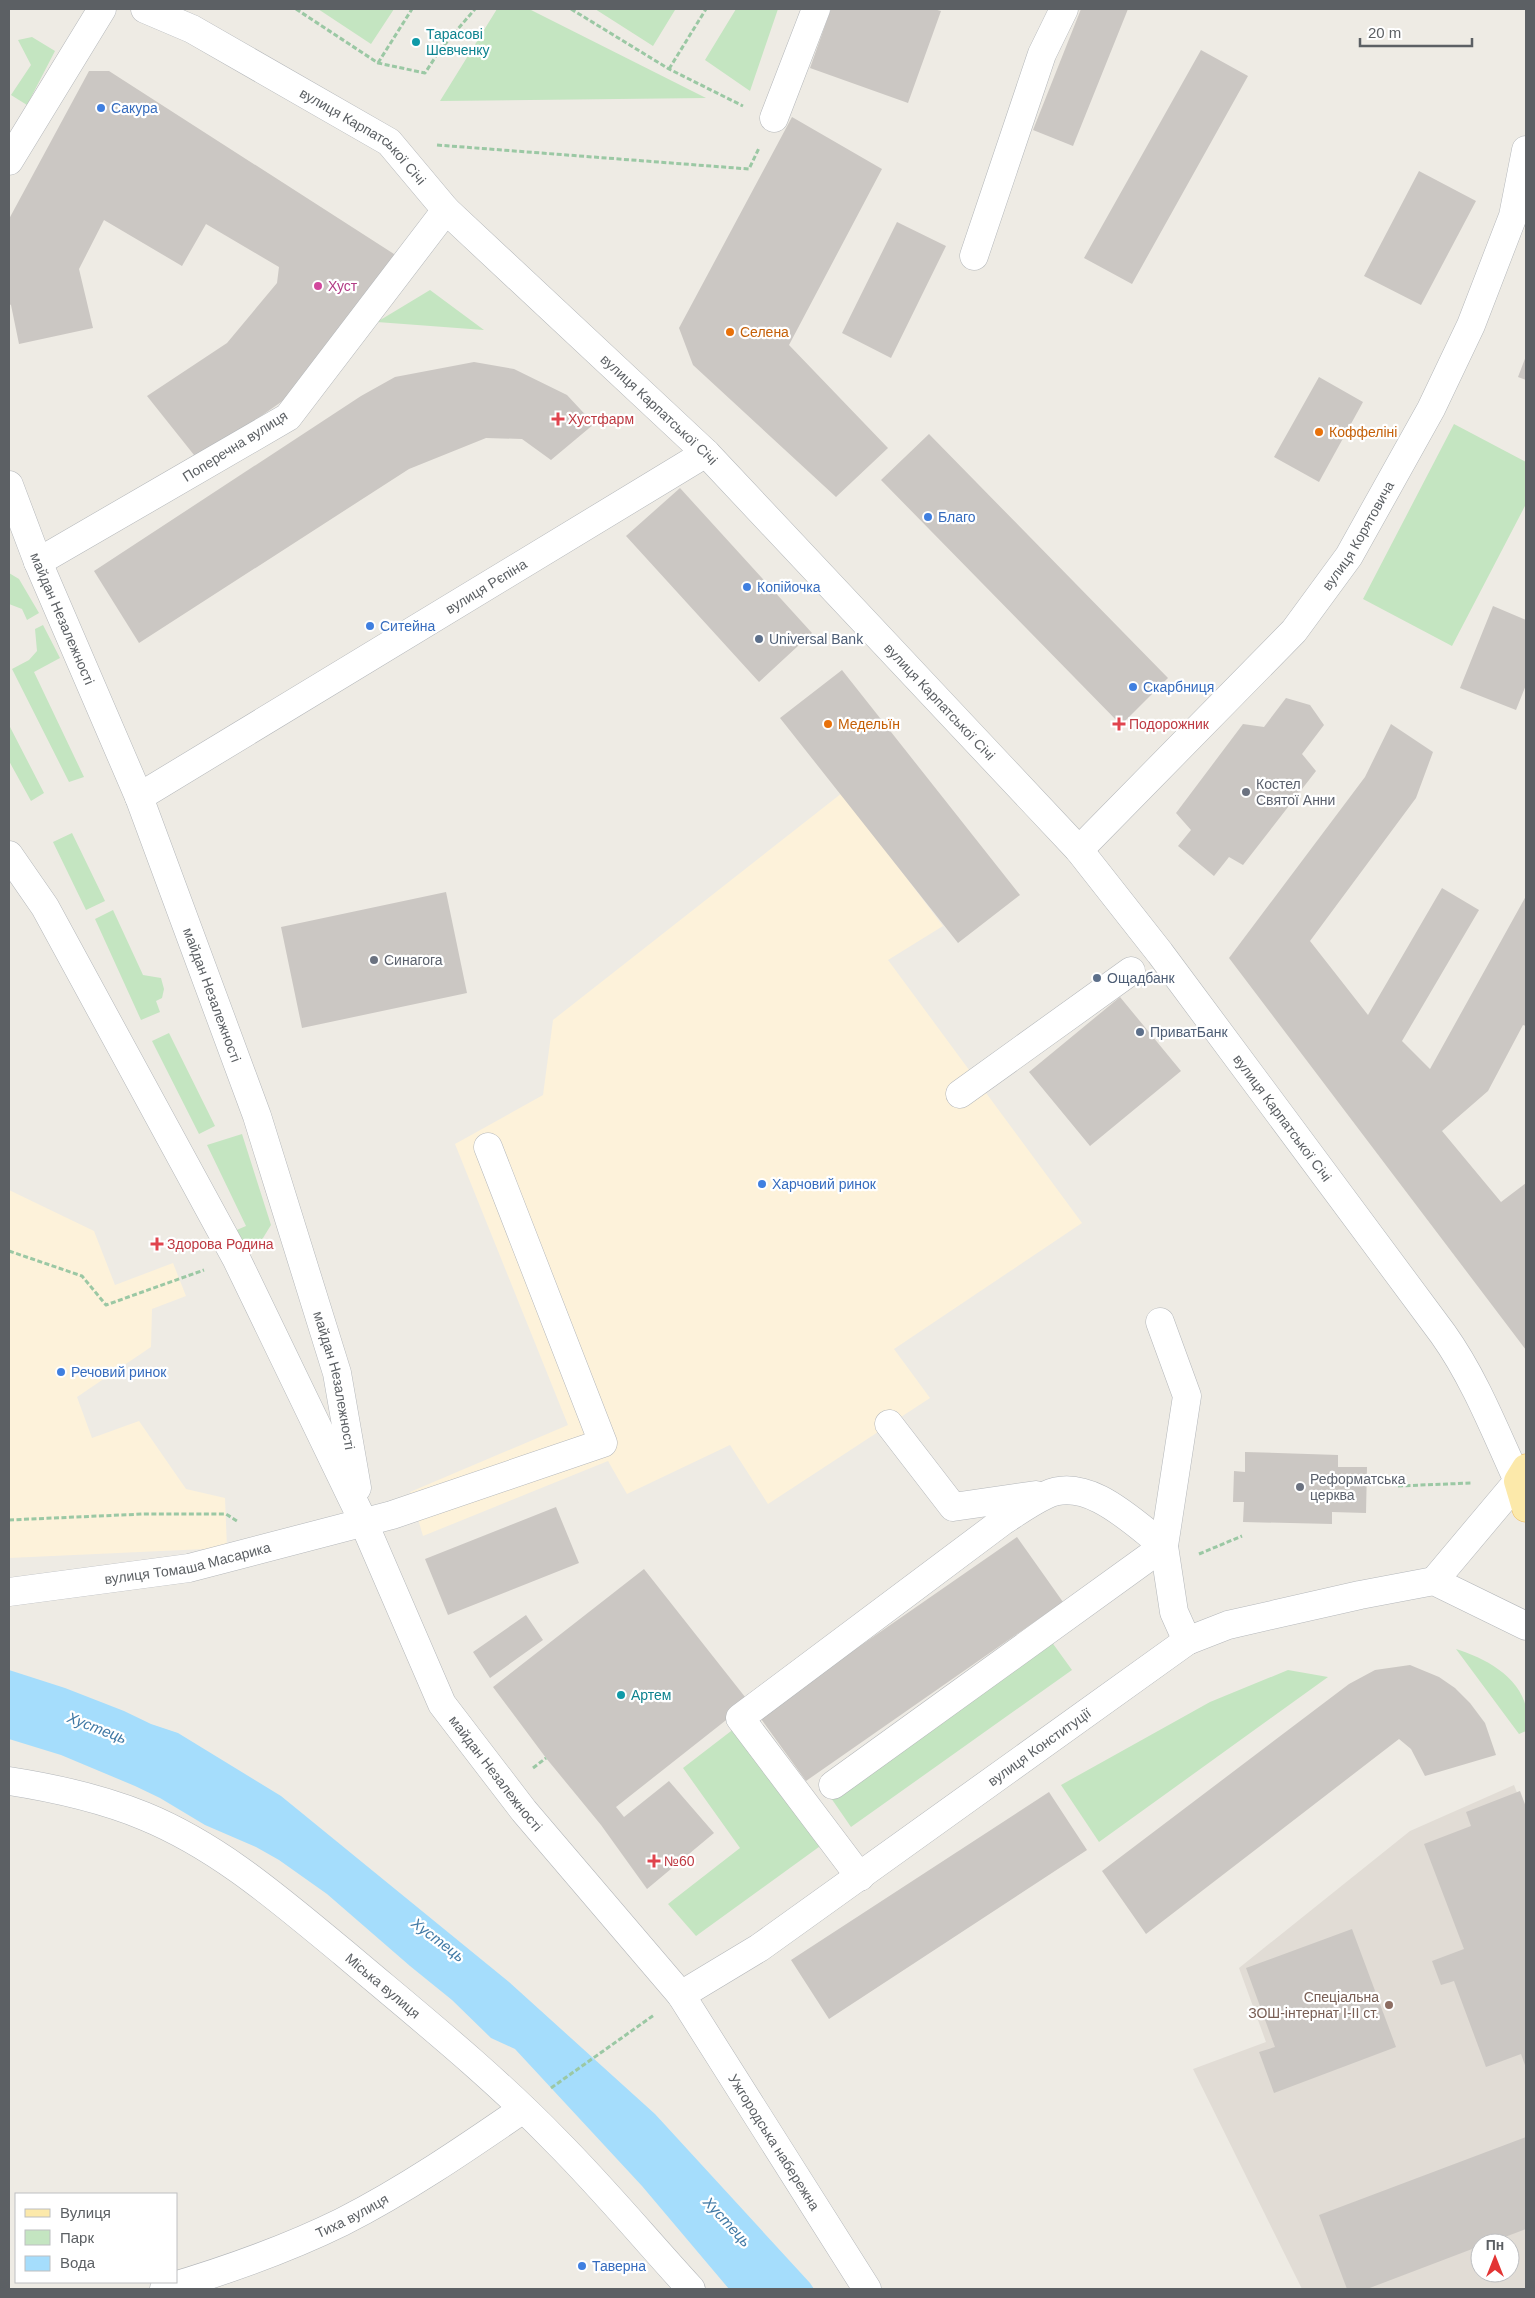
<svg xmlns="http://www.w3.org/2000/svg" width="1535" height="2298" font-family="Helvetica,sans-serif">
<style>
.commercial{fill:#fdf2da}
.education{fill:#e1dcd5;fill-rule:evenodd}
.green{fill:#c4e5c1}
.water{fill:#a5ddfc}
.building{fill:#cbc7c3}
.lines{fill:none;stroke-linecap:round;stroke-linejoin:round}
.minor-casing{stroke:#b4b7ba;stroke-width:29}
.major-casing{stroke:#ecb95e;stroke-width:29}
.path{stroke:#9bc8a4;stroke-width:3;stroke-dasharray:5 2.5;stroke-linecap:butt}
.minor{stroke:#fff;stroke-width:28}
.major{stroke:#fce9aa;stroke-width:28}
.culture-dot{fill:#0f9aa8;stroke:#fff;stroke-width:2}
.shop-dot{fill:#3f7fe0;stroke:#fff;stroke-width:2}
.hotel-dot{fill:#d1479c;stroke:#fff;stroke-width:2}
.food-dot{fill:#e8710a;stroke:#fff;stroke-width:2}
.health-dot{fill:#e0444e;stroke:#fff;stroke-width:2}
.service-dot{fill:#5c6f8a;stroke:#fff;stroke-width:2}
.worship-dot{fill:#6b7280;stroke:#fff;stroke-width:2}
.education-dot{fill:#8d6e63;stroke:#fff;stroke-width:2}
.labels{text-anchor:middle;stroke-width:4.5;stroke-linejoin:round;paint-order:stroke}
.culture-label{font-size:14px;fill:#0d838f;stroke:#fff;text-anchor:start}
.shop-label{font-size:14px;fill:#366cbe;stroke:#fff;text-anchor:start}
.street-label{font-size:14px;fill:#5c6064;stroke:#fff}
.hotel-label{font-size:14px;fill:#b23c85;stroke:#fff;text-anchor:start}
.food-label{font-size:14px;fill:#c56008;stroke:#fff;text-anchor:start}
.health-label{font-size:14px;fill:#be3a42;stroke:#fff;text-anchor:start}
.service-label{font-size:14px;fill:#4e5e75;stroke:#fff;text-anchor:start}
.worship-label{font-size:14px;fill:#5b616d;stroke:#fff;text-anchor:start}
.education-label{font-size:14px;fill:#785e54;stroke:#fff;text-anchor:end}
.water-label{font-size:15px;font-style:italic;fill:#4079a5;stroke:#fff}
</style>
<rect width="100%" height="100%" fill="#eeebe4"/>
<path class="commercial" d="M842 793 943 926 888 960 1082 1223 894 1349 930 1398 768 1504 730 1445 627 1494 608 1461 423 1536 410 1492 568 1425 455 1144 543 1095 553 1020Z
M9 1190 94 1231 115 1285 173 1263 186 1296 152 1309 151 1347 77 1397 92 1438 139 1421 186 1489 225 1498 227 1548 9 1558Z"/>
<path class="education" d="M1514 1785 1526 1816V2289H1302L1193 2069 1266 2042 1239 1968 1410 1831ZM1480 2243H1510V2273H1480Z"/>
<path class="green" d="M318 9H394L371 44Z
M497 9H529L706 98 440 101Z
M595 9H673L675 10 653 46Z
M736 9H778L750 91 705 60Z
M32 37 55 51 27 105 11 95 31 65 18 40Z
M430 290 484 330 377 322Z
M1454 424 1526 462V504L1452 646 1363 599Z
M9 573 19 579 39 613 27 620 22 609 9 604Z
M43 625 60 658 34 672 84 777 69 782 12 669 29 660 37 651 35 629Z
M9 725 44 793 31 801 9 761Z
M72 833 105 901 86 910 53 842Z
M113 910 143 975 161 978 164 989 162 998 156 1001 160 1012 141 1020 95 919Z
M169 1033 215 1126 199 1134 152 1041Z
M242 1134 271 1225 263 1238 253 1245 237 1240 232 1232 246 1226 207 1145Z
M1051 1641 1072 1670 851 1827 831 1798Z
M1456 1649C1484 1658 1518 1675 1526 1707 1528 1714 1526 1724 1526 1731L1519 1734Z
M1288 1670 1328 1677 1099 1842 1061 1785 1210 1702Z
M735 1728 823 1844 696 1936 668 1904 740 1848 683 1768Z"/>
<path class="water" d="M9 1670 65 1688 124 1711 151 1724 178 1733 281 1796 509 1982 655 2114 810 2283 814 2289H729L642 2186 515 2049 491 2038 452 2000 410 1966 327 1894 279 1860 256 1847 205 1825 160 1798 135 1786 61 1755 9 1739Z"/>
<path class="building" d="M831 9H934L941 11 908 103 810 68Z
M1081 9H1128L1073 146 1033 130Z
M1201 50 1248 76 1132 284 1084 258Z
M89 71H109L394 254V270L304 386 198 460 147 396 227 343 277 283 279 267 206 224 182 266 104 220 79 269 93 328 19 344 11 305 9 304V219Z
M792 117 882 169 789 345 888 448 836 497 693 365 679 328Z
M1419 171 1476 201 1421 305 1364 276Z
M897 222 946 246 891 358 842 333Z
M1526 356V380L1518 377Z
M474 362 514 369 567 395 594 424 551 460 522 439 486 438 409 469 139 643 94 571 361 396 395 377Z
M1319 377 1363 402 1319 482 1274 457Z
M929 434 1168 678 1121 725 881 480Z
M680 488 812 633 759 682 626 536Z
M1493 606 1526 620V685L1516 710 1460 688Z
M842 670 1020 895 958 943 780 718Z
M1286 698 1310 705 1324 725 1302 754 1316 771 1243 865 1229 857 1214 876 1178 846 1191 830 1176 813 1243 724 1264 727Z
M1391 724 1433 752 1416 798 1310 941 1368 1015 1442 888 1479 910 1402 1041 1430 1069 1526 896V1026L1523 1025 1488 1091 1442 1131 1501 1202 1526 1183V1350L1229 958 1365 777Z
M446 892 467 993 302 1028 281 927Z
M1120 997 1181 1071 1090 1146 1029 1072Z
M1245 1452 1338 1455V1467H1367L1366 1513 1332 1512V1524L1243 1522 1244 1502H1233L1234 1471 1245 1472Z
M556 1507 579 1563 448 1615 425 1559Z
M1017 1537 1063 1602 806 1781 759 1716Z
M644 1569 749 1702 616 1807 624 1817 669 1781 714 1833 647 1889 601 1825 546 1758 493 1687Z
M526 1615 543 1640 490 1678 473 1652Z
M1410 1665 1439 1677 1455 1688 1470 1703 1485 1723 1496 1755 1425 1776 1411 1749 1399 1739 1146 1934 1102 1871 1349 1684 1375 1670Z
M1520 1791 1526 1807V2068L1521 2054 1486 2067 1454 1981 1441 1985 1432 1961 1464 1949 1424 1844 1471 1826 1466 1812Z
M1049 1792 1087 1850 829 2019 791 1960Z
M1352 1929 1396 2047 1274 2093 1259 2052 1275 2047 1246 1968Z
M1526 2137V2229L1489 2243H1480V2246L1367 2289H1347L1319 2215Z"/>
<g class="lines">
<defs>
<g id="minor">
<path id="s1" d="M145 9 192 29 389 142 446 210 706 453 1079 850 1160 953 1443 1334C1475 1379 1495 1431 1518 1481L1434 1581"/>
<path d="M774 118 816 9"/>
<path d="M9 161 102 9"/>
<path d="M974 256 1042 54 1064 9"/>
<path id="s2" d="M9 485 38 562 139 797 257 1116 337 1373 357 1488"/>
<path d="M38 562 288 417 446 210"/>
<path id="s3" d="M139 797 706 453"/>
<path id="s4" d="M1079 850 1294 631 1349 556 1431 409 1471 325 1513 216 1526 150"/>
<path id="s5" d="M9 855 45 907 236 1258 363 1521 442 1704 524 1811 681 1995 867 2289"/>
<path d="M960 1094 1131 971"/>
<path d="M1160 1322 1187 1396 1164 1546 1174 1612 1187 1641"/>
<path d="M889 1424 953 1507 1036 1495"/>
<path id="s6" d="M9 1592 189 1568 392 1515 603 1443 488 1147"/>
<path id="s7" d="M9 1781C54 1788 100 1798 144 1816 220 1847 282 1902 344 1953 416 2014 490 2073 556 2141 603 2188 646 2240 691 2289"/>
<path d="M833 1785 1164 1546C1134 1523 1087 1475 1046 1495 1031 1502 1017 1512 1003 1521L740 1718 860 1877"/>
<path id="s8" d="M681 1995 759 1948 1187 1641 1228 1625 1360 1595 1434 1581 1526 1626"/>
<path id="s9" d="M164 2289C225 2271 285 2250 342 2222 405 2190 465 2149 523 2109"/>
</g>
<path id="major" d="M1526 1468 1518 1481 1526 1508"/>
</defs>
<use href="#minor" class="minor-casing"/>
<use href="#major" class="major-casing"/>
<path class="path" d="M296 9 378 63 425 73 440 50 475 9
M571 9 669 69 743 106
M378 63 412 9
M669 69 706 9
M437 145 749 169 759 148
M9 1251 82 1276 106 1305 204 1270
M1398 1486 1471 1483
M9 1520 144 1514H226L237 1521
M1199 1554 1242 1536
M533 1768 546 1758
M551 2088 654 2015"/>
<use href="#minor" class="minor"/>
<use href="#major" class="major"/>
</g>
<g class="culture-dot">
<circle cx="416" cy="42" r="5"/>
<circle cx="621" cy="1695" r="5"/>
</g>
<g class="shop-dot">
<circle cx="101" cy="108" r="5"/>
<circle cx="928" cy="517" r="5"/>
<circle cx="747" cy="587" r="5"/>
<circle cx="370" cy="626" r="5"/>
<circle cx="1133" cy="687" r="5"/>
<circle cx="762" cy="1184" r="5"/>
<circle cx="61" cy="1372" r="5"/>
<circle cx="582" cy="2266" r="5"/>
</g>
<circle class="hotel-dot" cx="318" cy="286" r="5"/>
<g class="food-dot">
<circle cx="730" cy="332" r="5"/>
<circle cx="1319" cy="432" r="5"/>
<circle cx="828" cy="724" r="5"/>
</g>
<g class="health-dot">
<path d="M555.5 411.5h5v5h5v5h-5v5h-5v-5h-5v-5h5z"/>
<path d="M1116.5 716.5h5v5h5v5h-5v5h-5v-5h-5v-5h5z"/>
<path d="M154.5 1236.5h5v5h5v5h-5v5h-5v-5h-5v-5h5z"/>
<path d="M651.5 1853.5h5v5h5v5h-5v5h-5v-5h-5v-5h5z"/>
</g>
<g class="service-dot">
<circle cx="759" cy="639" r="5"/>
<circle cx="1097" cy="978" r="5"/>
<circle cx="1140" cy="1032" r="5"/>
</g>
<g class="worship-dot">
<circle cx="1246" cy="792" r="5"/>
<circle cx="374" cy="960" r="5"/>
<circle cx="1300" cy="1487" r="5"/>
</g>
<circle class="education-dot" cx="1389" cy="2005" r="5"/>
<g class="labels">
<g class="culture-label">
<text x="426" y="39">Тарасові<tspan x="426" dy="16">Шевченку</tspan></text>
<text x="631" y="1700">Артем</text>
</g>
<g class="shop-label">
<text x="111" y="113">Сакура</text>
<text x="938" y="522">Благо</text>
<text x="757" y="592">Копійочка</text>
<text x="380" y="631">Ситейна</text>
<text x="1143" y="692">Скарбниця</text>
<text x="772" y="1189">Харчовий ринок</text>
<text x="71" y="1377">Речовий ринок</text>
<text x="592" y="2271">Таверна</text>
</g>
<g class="street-label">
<text dy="5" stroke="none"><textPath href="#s1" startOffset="254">вулиця Карпатської Січі</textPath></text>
<text dy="5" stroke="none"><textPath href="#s1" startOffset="659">вулиця Карпатської Січі</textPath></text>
<text transform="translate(235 446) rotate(-32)" y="5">Поперечна вулиця</text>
<text dy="5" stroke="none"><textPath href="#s4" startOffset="422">вулиця Корятовича</textPath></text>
<text dy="5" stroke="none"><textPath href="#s3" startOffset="406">вулиця Рєпіна</textPath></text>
<text dy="5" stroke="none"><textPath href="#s2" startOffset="144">майдан Незалежності</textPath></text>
<text dy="5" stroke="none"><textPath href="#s1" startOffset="1064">вулиця Карпатської Січі</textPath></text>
<text dy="5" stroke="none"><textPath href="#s2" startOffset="549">майдан Незалежності</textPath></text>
<text dy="5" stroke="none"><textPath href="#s1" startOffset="1604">вулиця Карпатської Січі</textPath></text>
<text dy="5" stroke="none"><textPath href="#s2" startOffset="954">майдан Незалежності</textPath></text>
<text dy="5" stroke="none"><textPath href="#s6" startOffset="181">вулиця Томаша Масарика</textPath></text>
<text dy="5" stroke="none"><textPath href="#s8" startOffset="436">вулиця Конституції</textPath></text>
<text dy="5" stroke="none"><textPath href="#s5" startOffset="1042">майдан Незалежності</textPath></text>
<text dy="5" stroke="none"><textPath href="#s7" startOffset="434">Міська вулиця</textPath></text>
<text dy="5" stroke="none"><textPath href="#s5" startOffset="1505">Ужгородська набережна</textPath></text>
<text dy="5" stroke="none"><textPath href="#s9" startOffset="202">Тиха вулиця</textPath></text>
</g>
<g class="hotel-label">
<text x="328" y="291">Хуст</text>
</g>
<g class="food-label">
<text x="740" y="337">Селена</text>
<text x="1329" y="437">Коффеліні</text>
<text x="838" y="729">Медельїн</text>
</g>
<g class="health-label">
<text x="568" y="424">Хустфарм</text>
<text x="1129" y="729">Подорожник</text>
<text x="167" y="1249">Здорова Родина</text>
<text x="664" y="1866">№60</text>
</g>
<g class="service-label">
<text x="769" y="644">Universal Bank</text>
<text x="1107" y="983">Ощадбанк</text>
<text x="1150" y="1037">ПриватБанк</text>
</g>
<g class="worship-label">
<text x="1256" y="789">Костел<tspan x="1256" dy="16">Святої Анни</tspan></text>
<text x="384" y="965">Синагога</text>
<text x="1310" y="1484">Реформатська<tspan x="1310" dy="16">церква</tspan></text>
</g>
<g class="education-label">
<text x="1379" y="2002">Спеціальна<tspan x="1379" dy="16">ЗОШ-інтернат І-ІІ ст.</tspan></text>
</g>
<g class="water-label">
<text transform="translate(97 1728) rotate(21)" y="5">Хустець</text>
<text transform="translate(438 1940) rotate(37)" y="5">Хустець</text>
<text transform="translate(727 2222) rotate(47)" y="5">Хустець</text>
</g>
</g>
<rect width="1535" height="2298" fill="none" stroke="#5c6064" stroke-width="20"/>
<rect x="15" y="2193" width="162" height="90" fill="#ffffff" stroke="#bebfc1"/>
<rect x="25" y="2209" width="25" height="8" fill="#fce9aa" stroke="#bebfc1"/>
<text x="60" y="2218" font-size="15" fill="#5c6064">Вулиця</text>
<rect x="25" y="2230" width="25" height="15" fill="#c4e5c1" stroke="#bebfc1"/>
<text x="60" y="2243" font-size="15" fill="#5c6064">Парк</text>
<rect x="25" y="2256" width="25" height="15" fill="#a5ddfc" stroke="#bebfc1"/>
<text x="60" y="2268" font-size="15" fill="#5c6064">Вода</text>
<g transform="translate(1495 2258)"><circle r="24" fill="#ffffff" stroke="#bebfc1"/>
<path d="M0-4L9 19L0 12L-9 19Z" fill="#e33434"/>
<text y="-8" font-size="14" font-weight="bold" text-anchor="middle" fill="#5c6064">Пн</text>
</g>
<path d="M1360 38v8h112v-8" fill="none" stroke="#5c6064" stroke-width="2.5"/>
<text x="1368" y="38" font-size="15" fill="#5c6064" stroke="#ffffff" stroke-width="4" paint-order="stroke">20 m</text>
</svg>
